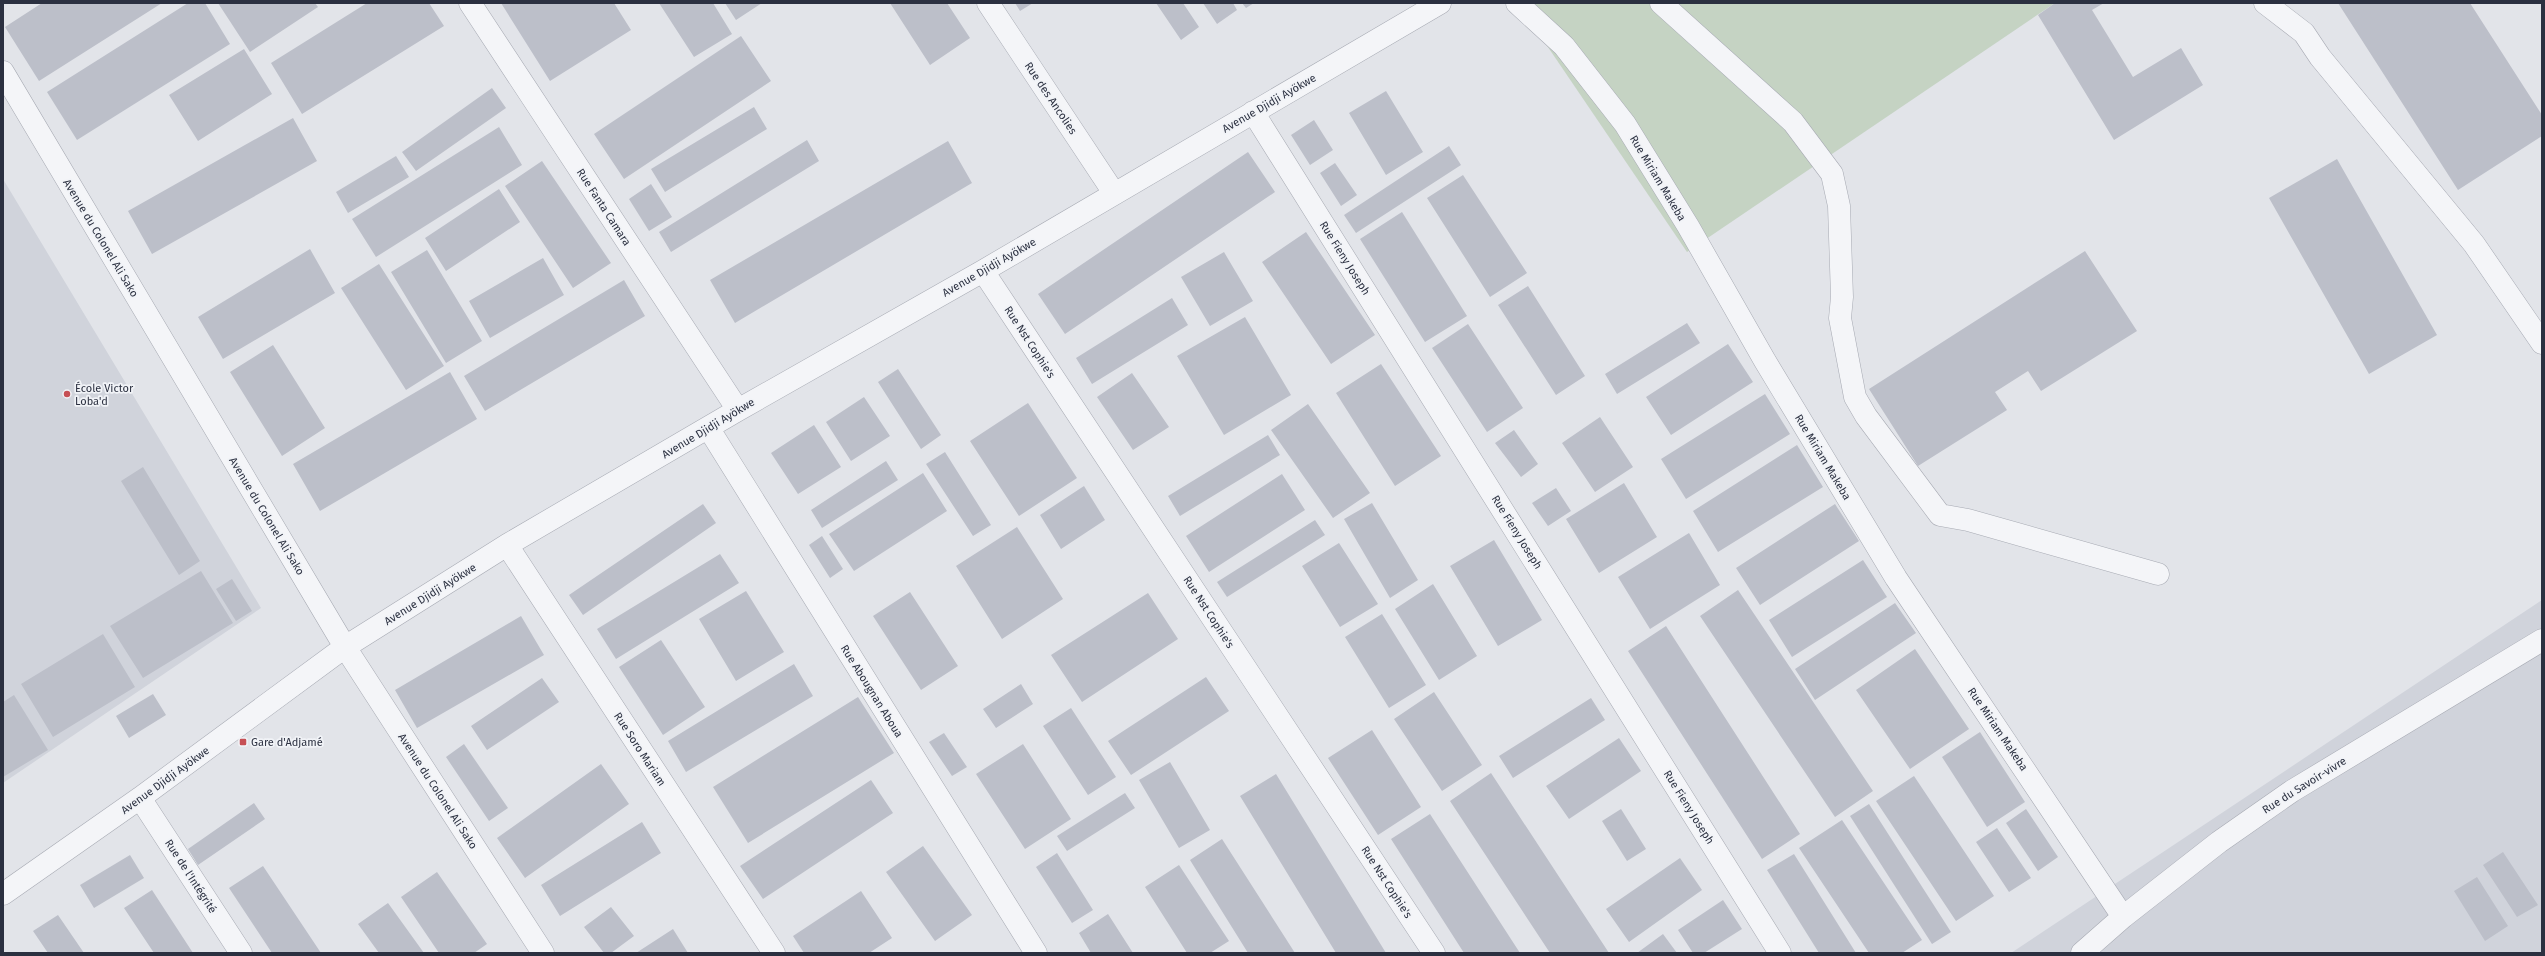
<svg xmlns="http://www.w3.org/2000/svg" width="2545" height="956" font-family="'Fira Sans',sans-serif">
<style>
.built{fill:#d0d3db}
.green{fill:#c5d3c3}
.building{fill:#bcbfc9}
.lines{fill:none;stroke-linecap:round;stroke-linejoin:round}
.minor-casing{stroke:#a7aab3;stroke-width:23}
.minor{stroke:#f4f5f8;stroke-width:22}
.poi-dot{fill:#c64f54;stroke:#f1f3f7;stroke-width:1.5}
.labels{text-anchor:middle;stroke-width:3.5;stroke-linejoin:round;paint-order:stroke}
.street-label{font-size:11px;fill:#2b3040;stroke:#f1f3f7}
.poi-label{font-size:11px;fill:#2b3040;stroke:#f1f3f7;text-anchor:start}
</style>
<rect width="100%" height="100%" fill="#e2e4e9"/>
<path class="built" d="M3 179 261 608 3 783Z
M2542 600V953H2011L2142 866Z"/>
<path class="green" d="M1518 3H2055L1687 252Z"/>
<path class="building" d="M42 3H162L39 81 5 27Z
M188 3H205L230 44 77 140 47 92Z
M218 3H315L318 7 250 52Z
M367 3H429L444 26 302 114 271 63Z
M501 3H614L631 30 550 81Z
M659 3H713L732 34 694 57Z
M725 3H762L736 20Z
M890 3H947L970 38 930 65Z
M1015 3H1033L1020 11Z
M1156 3H1183L1199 27 1181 40Z
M1203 3H1233L1237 10 1217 24Z
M1242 3H1254L1246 8Z
M2055 3H2104L2092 10 2133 77 2181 48 2203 85 2114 140 2038 15Z
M2338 3H2470L2542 115V136L2458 190Z
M741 36 771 81 624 179 594 134Z
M244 49 272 94 198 141 169 95Z
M492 88 506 108 416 171 402 152Z
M1386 91 1423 152 1386 175 1349 113Z
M754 107 767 129 665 192 651 169Z
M293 118 317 161 152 254 128 211Z
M1314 120 1333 150 1310 165 1291 135Z
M499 127 522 165 376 257 352 219Z
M807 140 819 161 671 252 659 232Z
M948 141 972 183 735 323 710 280Z
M1449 146 1461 165 1356 233 1344 215Z
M1248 152 1275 192 1065 334 1038 294Z
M396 156 409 177 348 213 336 192Z
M2337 159 2437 335 2369 374 2269 198Z
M542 161 611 263 573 288 505 186Z
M1335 163 1357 195 1341 206 1320 173Z
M1463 175 1527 273 1490 297 1427 198Z
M651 184 672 217 649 231 629 199Z
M499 189 520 222 446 271 425 238Z
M1402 212 1467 316 1425 342 1360 239Z
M1306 232 1375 335 1331 364 1262 262Z
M310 249 335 293 223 359 198 317Z
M427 250 482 341 446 363 391 272Z
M2085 251 2137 331 2041 391 2028 371 1995 392 2007 410 1918 466 1869 389Z
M1224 252 1253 301 1210 326 1181 277Z
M543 258 564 295 490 338 469 301Z
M379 264 444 366 406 390 341 288Z
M624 280 645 316 485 411 464 376Z
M1528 286 1585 376 1556 395 1498 305Z
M1172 298 1188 325 1092 384 1076 358Z
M1245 317 1291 395 1224 435 1177 356Z
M1687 323 1700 343 1617 394 1605 374Z
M1468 324 1523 408 1487 432 1432 348Z
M1728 344 1753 382 1671 435 1646 397Z
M273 345 325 428 282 456 230 372Z
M1381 364 1441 456 1395 486 1336 393Z
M898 369 941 435 921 449 878 382Z
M450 372 477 419 320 511 293 464Z
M1132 373 1169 427 1133 450 1097 397Z
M1765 394 1790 434 1686 499 1661 459Z
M864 397 890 436 851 461 826 422Z
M1028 403 1077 478 1019 516 970 441Z
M1308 404 1370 493 1333 518 1271 430Z
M1600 417 1633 467 1595 492 1562 443Z
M814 425 841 467 798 494 771 453Z
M1514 430 1538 464 1521 477 1495 443Z
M1268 435 1280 455 1180 516 1168 496Z
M1797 445 1823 487 1718 552 1693 511Z
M945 452 991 525 973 536 926 464Z
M886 461 898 480 822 528 811 510Z
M143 467 200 561 179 575 121 481Z
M923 473 947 511 854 571 829 534Z
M1282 474 1305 510 1209 572 1186 536Z
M1624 483 1657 537 1599 573 1566 519Z
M1084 486 1105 520 1061 549 1040 515Z
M1556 488 1571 511 1548 526 1532 503Z
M1372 503 1418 580 1390 598 1344 519Z
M703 504 716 523 583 615 569 595Z
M1835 504 1859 541 1760 605 1736 568Z
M1315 520 1325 535 1227 597 1217 582Z
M1017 527 1063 599 1002 639 956 566Z
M1689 533 1720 585 1650 629 1618 577Z
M822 536 843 569 830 578 809 545Z
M1494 540 1542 620 1498 646 1450 566Z
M1339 543 1378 604 1340 627 1302 566Z
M720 554 739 583 616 659 597 629Z
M1863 560 1887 597 1792 657 1769 620Z
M201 571 233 623 143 678 110 626Z
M232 579 252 611 236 621 216 589Z
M1433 584 1477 656 1439 680 1395 609Z
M1738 590 1873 791 1835 817 1700 616Z
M746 591 784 652 736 681 699 619Z
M910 592 958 666 921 690 873 616Z
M1148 593 1178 639 1082 702 1051 655Z
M1895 603 1916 633 1815 700 1795 669Z
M1382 614 1426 685 1389 708 1345 637Z
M521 616 544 655 417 728 395 690Z
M1666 626 1800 834 1762 859 1628 651Z
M103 634 135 687 53 737 21 684Z
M661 640 705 707 663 735 619 667Z
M1915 649 1969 729 1910 769 1856 690Z
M794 664 813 696 686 772 668 741Z
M1206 677 1229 711 1131 775 1108 741Z
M542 678 559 702 487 750 471 726Z
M1021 684 1033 704 996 728 983 709Z
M1434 692 1482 765 1442 791 1394 719Z
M153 694 166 715 129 738 116 716Z
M14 695 48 750 3 777V702Z
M858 697 894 753 748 843 713 787Z
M1591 698 1605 720 1513 778 1499 756Z
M1071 708 1116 777 1088 795 1043 726Z
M1372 730 1421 807 1378 835 1328 758Z
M1980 732 2025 802 1987 827 1942 757Z
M944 733 967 767 952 776 929 742Z
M1619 738 1641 771 1569 819 1546 786Z
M464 744 508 808 489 821 446 757Z
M1023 744 1071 819 1025 849 976 774Z
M1170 762 1210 830 1179 848 1139 780Z
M601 764 629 804 525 878 497 838Z
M1491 773 1609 953H1550L1450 801Z
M1276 774 1386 953H1336L1240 796Z
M1914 776 1994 896 1956 921 1876 801Z
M871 780 893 813 763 899 740 866Z
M1125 793 1135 808 1067 851 1057 836Z
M254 803 265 819 198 865 188 849Z
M1869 804 1951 932 1932 944 1850 816Z
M1621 809 1646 849 1627 861 1602 821Z
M2026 809 2058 857 2038 871 2006 823Z
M1430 814 1520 953H1464L1391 839Z
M1842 820 1922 940 1902 953H1869L1799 848Z
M642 822 661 853 560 916 541 885Z
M1997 828 2031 878 2009 892 1976 842Z
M1222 839 1295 953H1248L1190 860Z
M923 846 972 915 935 941 886 872Z
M2503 852 2538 905 2517 917 2483 865Z
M1057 853 1093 910 1072 923 1036 867Z
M1794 854 1856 953H1819L1767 870Z
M130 855 144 878 94 908 80 885Z
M1680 858 1702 890 1629 942 1606 909Z
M1179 865 1229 941 1210 953H1187L1145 887Z
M263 866 321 953H272L229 888Z
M437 872 487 944 474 953H439L401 897Z
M2477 877 2508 926 2485 941 2454 891Z
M152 890 193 953H154L124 908Z
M861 891 892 938 869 953H804L793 936Z
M1723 900 1742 929 1704 953H1693L1678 930Z
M388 903 424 953H379L358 924Z
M611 907 634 936 611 953H604L584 927Z
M1108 914 1133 953H1091L1079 933Z
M58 915 84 953H48L33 931Z
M673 929 688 953H636Z
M1663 934 1677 953H1637Z"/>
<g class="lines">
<defs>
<path id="minor" d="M470 3 738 410
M988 3 1114 193
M1517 3 1564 46 1625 124 1688 226 1765 361 1896 578 2123 917
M1661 3 1793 122 1832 174 1839 206 1842 297 1840 318 1855 397 1866 416 1940 515 1968 520 2158 574
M2265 3 2304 33 2320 57 2474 244 2542 343
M3 72 345 647 543 953
M1253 112 1780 953
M983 271 1434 953
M709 429 1036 953
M507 545 774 953
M140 798 241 953
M3 894 140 798 345 647 507 545 738 410 983 271 1440 3
M2082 953 2123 917 2219 842 2292 791 2542 640"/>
</defs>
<use href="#minor" class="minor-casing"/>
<use href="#minor" class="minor"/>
</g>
<g class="poi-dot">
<circle cx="67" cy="394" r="4"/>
<rect x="239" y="738" width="8" height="8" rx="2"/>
</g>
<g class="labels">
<g class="street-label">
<text transform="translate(1051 98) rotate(56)" y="4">Rue des Ancolies</text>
<text transform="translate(1269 103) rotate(-30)" y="4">Avenue Djidji Ayökwe</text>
<text transform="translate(1658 178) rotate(59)" y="4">Rue Miriam Makeba</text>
<text transform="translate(604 207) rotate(57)" y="4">Rue Fanta Camara</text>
<text transform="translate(101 238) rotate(59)" y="4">Avenue du Colonel Ali Sako</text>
<text transform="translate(1345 258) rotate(58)" y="4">Rue Fieny Joseph</text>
<text transform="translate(989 267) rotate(-30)" y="4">Avenue Djidji Ayökwe</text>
<text transform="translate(1030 342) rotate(57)" y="4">Rue Nst Cophie's</text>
<text transform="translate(708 428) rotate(-31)" y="4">Avenue Djidji Ayökwe</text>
<text transform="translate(1823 457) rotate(59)" y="4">Rue Miriam Makeba</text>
<text transform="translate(267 516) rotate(59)" y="4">Avenue du Colonel Ali Sako</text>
<text transform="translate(1517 532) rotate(58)" y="4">Rue Fieny Joseph</text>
<text transform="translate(430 594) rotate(-32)" y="4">Avenue Djidji Ayökwe</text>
<text transform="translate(1209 612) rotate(57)" y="4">Rue Nst Cophie's</text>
<text transform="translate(872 691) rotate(58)" y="4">Rue Abougnan Aboua</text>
<text transform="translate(1998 729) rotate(56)" y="4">Rue Miriam Makeba</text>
<text transform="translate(640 749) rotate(57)" y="4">Rue Soro Mariam</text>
<text transform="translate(165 780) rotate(-36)" y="4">Avenue Djidji Ayökwe</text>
<text transform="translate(2304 785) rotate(-32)" y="4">Rue du Savoir-vivre</text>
<text transform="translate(438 791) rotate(57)" y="4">Avenue du Colonel Ali Sako</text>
<text transform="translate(1689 807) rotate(58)" y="4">Rue Fieny Joseph</text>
<text transform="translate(191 876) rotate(57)" y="4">Rue de l'Intégrité</text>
<text transform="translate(1387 882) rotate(57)" y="4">Rue Nst Cophie's</text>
</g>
<g class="poi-label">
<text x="75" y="392">École Victor<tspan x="75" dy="13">Loba'd</tspan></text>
<text x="251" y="746">Gare d'Adjamé</text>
</g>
</g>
<rect width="2545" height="956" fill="none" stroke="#2b3040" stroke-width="8"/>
</svg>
